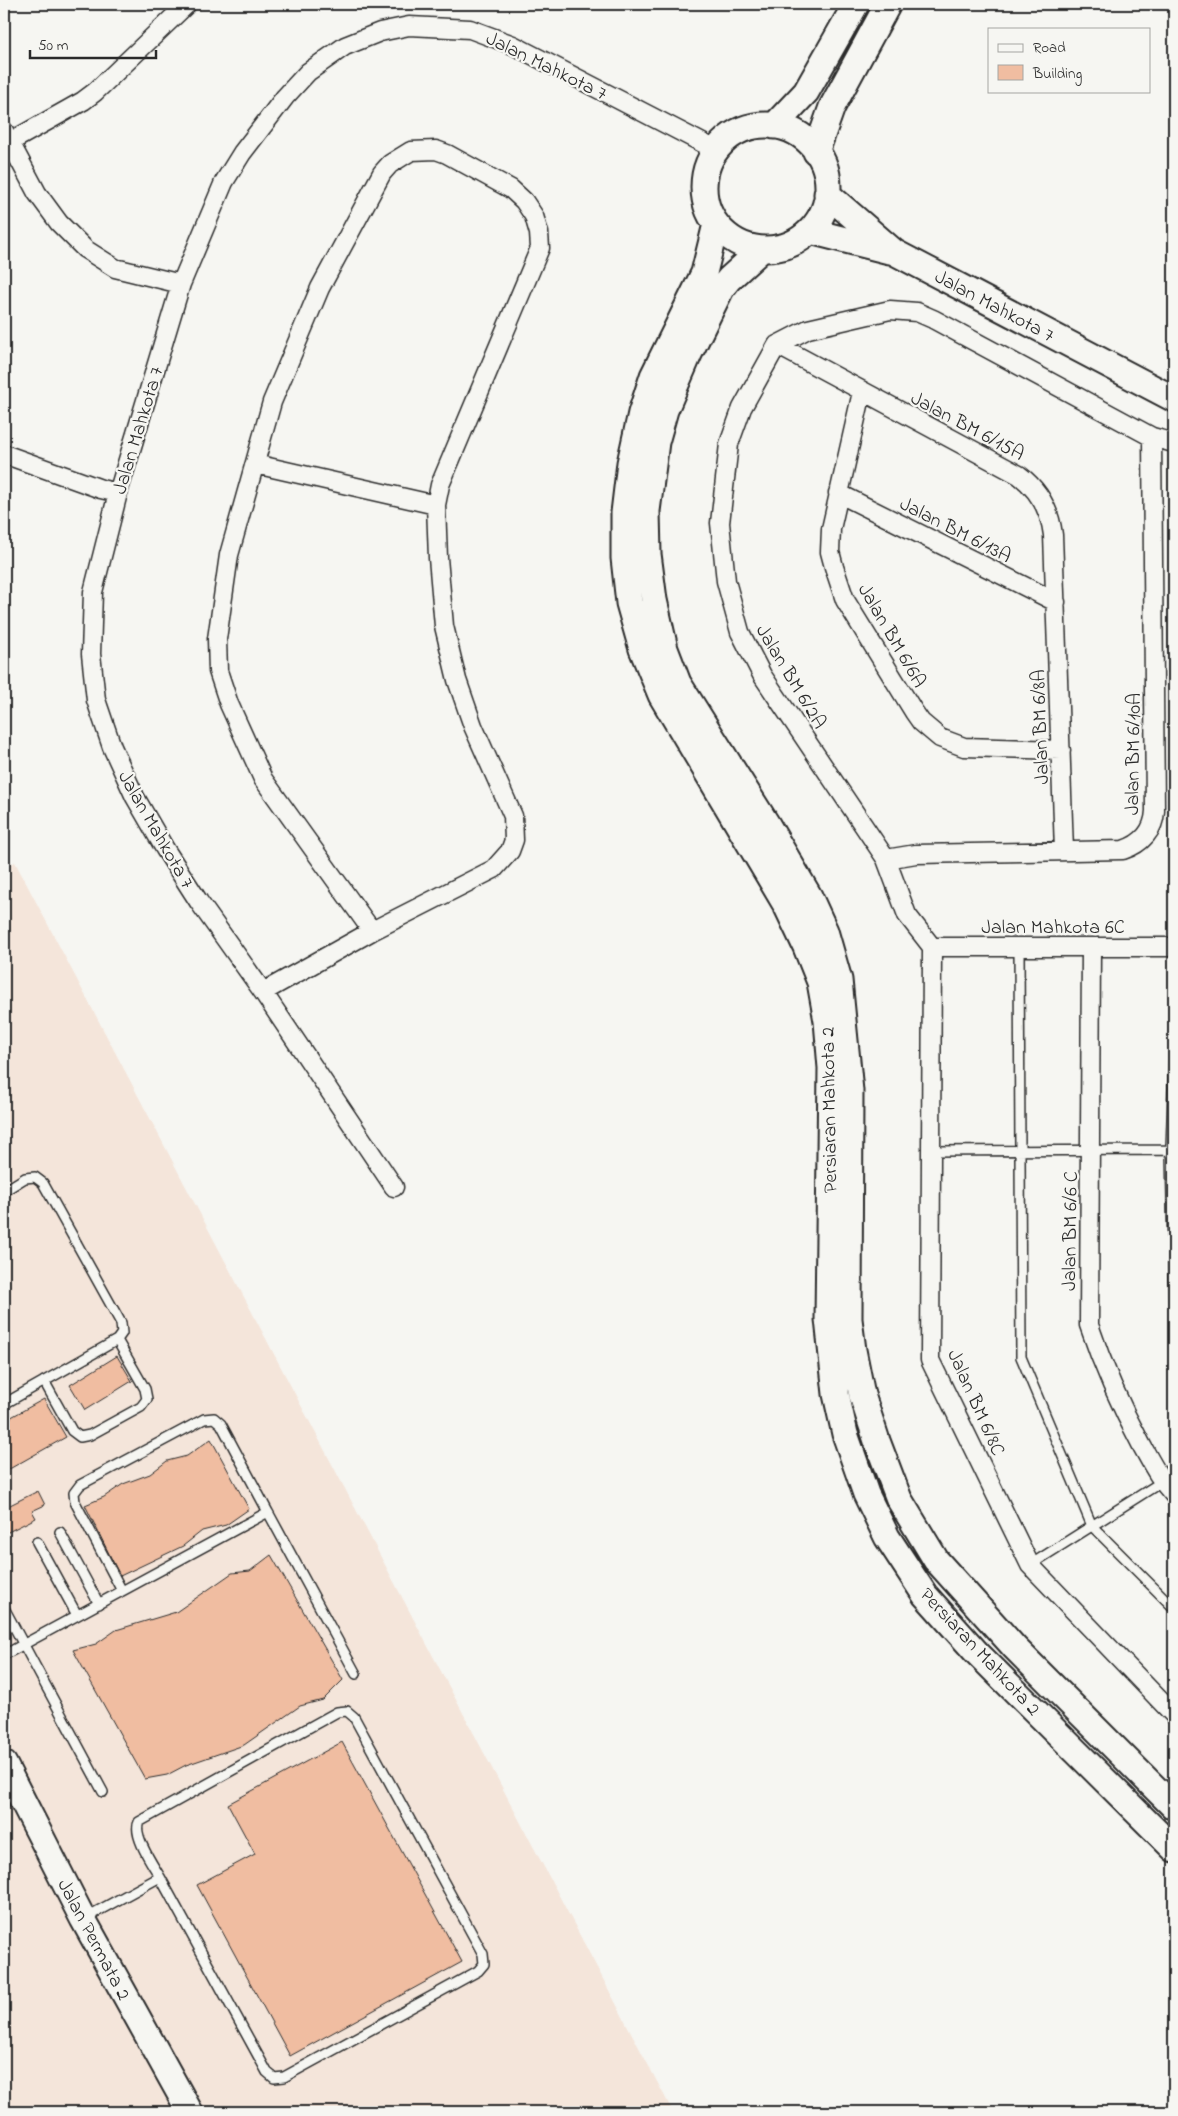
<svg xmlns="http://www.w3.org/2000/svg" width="1178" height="2116" font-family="'Indie Flower',sans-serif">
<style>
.built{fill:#f4e5da}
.building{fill:#f0bda1;stroke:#2b2b2b}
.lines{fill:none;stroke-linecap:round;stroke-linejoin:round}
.lane-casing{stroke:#2b2b2b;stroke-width:12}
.street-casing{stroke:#2b2b2b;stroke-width:21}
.secondary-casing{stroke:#2b2b2b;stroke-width:29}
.lane{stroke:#f6f6f2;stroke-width:9}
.street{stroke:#f6f6f2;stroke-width:18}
.secondary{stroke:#f6f6f2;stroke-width:25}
.labels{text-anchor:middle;stroke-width:4.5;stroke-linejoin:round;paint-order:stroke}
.street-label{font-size:20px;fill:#2b2b2b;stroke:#f6f6f2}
</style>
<rect width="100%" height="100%" fill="#f6f6f2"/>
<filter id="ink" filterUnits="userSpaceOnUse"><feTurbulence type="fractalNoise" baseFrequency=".02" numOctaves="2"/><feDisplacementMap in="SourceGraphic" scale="10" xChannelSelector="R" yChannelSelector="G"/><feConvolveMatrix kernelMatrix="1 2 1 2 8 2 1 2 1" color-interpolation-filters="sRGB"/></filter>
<g filter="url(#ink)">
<path class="built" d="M4 848 12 864 15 862 673 2112H4Z"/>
<path class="building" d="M117 1356 132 1381 85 1410 70 1385Z
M44 1399 66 1437 4 1472V1421Z
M211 1439 249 1509 226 1525 202 1531 183 1546 120 1576 85 1505 104 1497 123 1484 150 1474 167 1461 187 1456Z
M38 1491 45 1505 32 1511 36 1518 6 1533 4 1530V1508Z
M271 1555 343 1680 323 1700 300 1706 244 1745 186 1765 167 1775 145 1779 73 1650 96 1644 116 1630 176 1612 232 1573 250 1571Z
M342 1742 462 1962 290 2056 197 1885 255 1854 228 1804Z"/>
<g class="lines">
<defs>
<path id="lane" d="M1019 947 1021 1357 1092 1526 1174 1608
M1174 1059 1171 1150 1174 1303
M932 1151 1174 1150
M4 1191 25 1178 35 1177 43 1183 121 1323 122 1333 117 1340 4 1404
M44 1381 72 1431 80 1437 90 1435 141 1407 147 1399 145 1389 117 1340
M60 1532 99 1604
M37 1542 77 1615
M1030 1565 1174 1474
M122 1591 75 1502 74 1493 80 1485 204 1419 214 1418 221 1424 268 1512
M4 1608 103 1792
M4 1655 268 1512 356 1674
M85 1918 160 1877C153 1865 132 1835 139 1822L337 1712 347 1711 354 1717 483 1954 484 1964 478 1971 284 2077 274 2078 267 2072 160 1877"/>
<path id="street" d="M4 131 37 193 59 223 85 249 115 268 181 284
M10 142 83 101 95 92 187 4
M777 345 742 408 729 444 720 523 726 581 740 632 762 675 886 859 907 915 932 947
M777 345 1019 475C1039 490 1050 510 1053 535L1064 851
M777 345 808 329 890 310 917 312 933 319 1152 437 1174 443
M862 392 831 529 830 552 834 567 845 600 914 712 921 722 940 738 964 747 1061 750
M4 454 101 489 118 493
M255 464 436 505
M838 493 1056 602
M886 859 916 854 1123 850C1142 844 1154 830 1155 811L1152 437
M932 947 930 1360 1030 1565 1174 1715
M932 947H1174
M1091 947 1089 1325C1103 1367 1121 1407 1142 1446 1152 1464 1160 1480 1174 1495
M263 992 372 931 494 869 510 851 514 840 513 816 473 726 457 680 444 626 438 558 436 505 440 485 540 248 539 233 534 216 524 201 511 189 447 154 436 150 411 151 390 164 382 173 320 288 272 402 229 555 217 639 218 671 229 704 263 779 372 931
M394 1187 263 992 199 902 165 849 135 797 112 747 96 700 91 654 93 592 118 493 181 284 224 182 242 153 285 97 308 72 345 46 380 32 409 26 470 29 513 45 716 150"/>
<path id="secondary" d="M704 187a62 62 0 1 1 124 0a62 62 0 1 1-124 0Z
M774 126 806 92 856 4
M816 152 832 107 888 4
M827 194 894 252 1174 399
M716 224 704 273 653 376 641 413 630 463 624 513V558L629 603 642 649 661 695 786 905 806 947 820 982 827 1021 831 1068 828 1319 836 1394 845 1434 866 1494 887 1537 925 1595 977 1653 1174 1849
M810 231 889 251
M762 249 729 279 721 289 689 354 665 410 656 442 647 511 648 554 654 600 665 649 678 683 768 826 809 896 825 931 839 980 850 1091 849 1319 853 1350 862 1395 877 1441 899 1499 936 1560 1015 1648 1174 1807
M4 1764 83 1919 190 2112"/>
</defs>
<use href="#lane" class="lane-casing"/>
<use href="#street" class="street-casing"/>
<use href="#secondary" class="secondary-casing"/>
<use href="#lane" class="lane"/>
<use href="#street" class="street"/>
<use href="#secondary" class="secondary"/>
</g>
</g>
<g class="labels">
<g class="street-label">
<text transform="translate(547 65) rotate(26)" y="7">Jalan Mahkota 7</text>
<text transform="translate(995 305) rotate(28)" y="7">Jalan Mahkota 7</text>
<text transform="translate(968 425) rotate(28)" y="7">Jalan BM 6/15A</text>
<text transform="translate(137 430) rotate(-73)" y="7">Jalan Mahkota 7</text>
<text transform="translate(956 529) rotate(27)" y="7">Jalan BM 6/13A</text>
<text transform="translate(893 635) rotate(60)" y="7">Jalan BM 6/6A</text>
<text transform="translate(792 676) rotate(59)" y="7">Jalan BM 6/2A</text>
<text transform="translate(1039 727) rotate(-92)" y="7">Jalan BM 6/8A</text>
<text transform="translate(1132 754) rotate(-89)" y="7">Jalan BM 6/10A</text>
<text transform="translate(157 829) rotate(60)" y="7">Jalan Mahkota 7</text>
<text x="1053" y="933">Jalan Mahkota 6C</text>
<text transform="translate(828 1110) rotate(-91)" y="7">Persiaran Mahkota 2</text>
<text transform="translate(1069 1231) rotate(-89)" y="7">Jalan BM 6/6 C</text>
<text transform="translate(977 1402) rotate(66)" y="7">Jalan BM 6/8C</text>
<text transform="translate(981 1651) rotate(47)" y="7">Persiaran Mahkota 2</text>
<text transform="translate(95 1939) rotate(62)" y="7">Jalan Permata 2</text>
</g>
</g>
<rect width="1178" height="2116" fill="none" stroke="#f6f6f2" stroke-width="20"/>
<rect x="10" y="10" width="1158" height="2096" fill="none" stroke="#2b2b2b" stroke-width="2" filter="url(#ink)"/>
<rect x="988" y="28" width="162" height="65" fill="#f6f6f2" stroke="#a5a5a2"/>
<rect x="998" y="44" width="25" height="8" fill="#f6f6f2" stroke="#a5a5a2"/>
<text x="1033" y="52" font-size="15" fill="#2b2b2b">Road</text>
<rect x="998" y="65" width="25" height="15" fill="#f0bda1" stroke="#a5a5a2"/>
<text x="1033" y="78" font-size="15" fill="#2b2b2b">Building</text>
<path d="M30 50v8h126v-8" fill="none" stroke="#2b2b2b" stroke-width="2.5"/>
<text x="38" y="50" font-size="15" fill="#2b2b2b" stroke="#f6f6f2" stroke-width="4" paint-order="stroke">50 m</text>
</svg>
